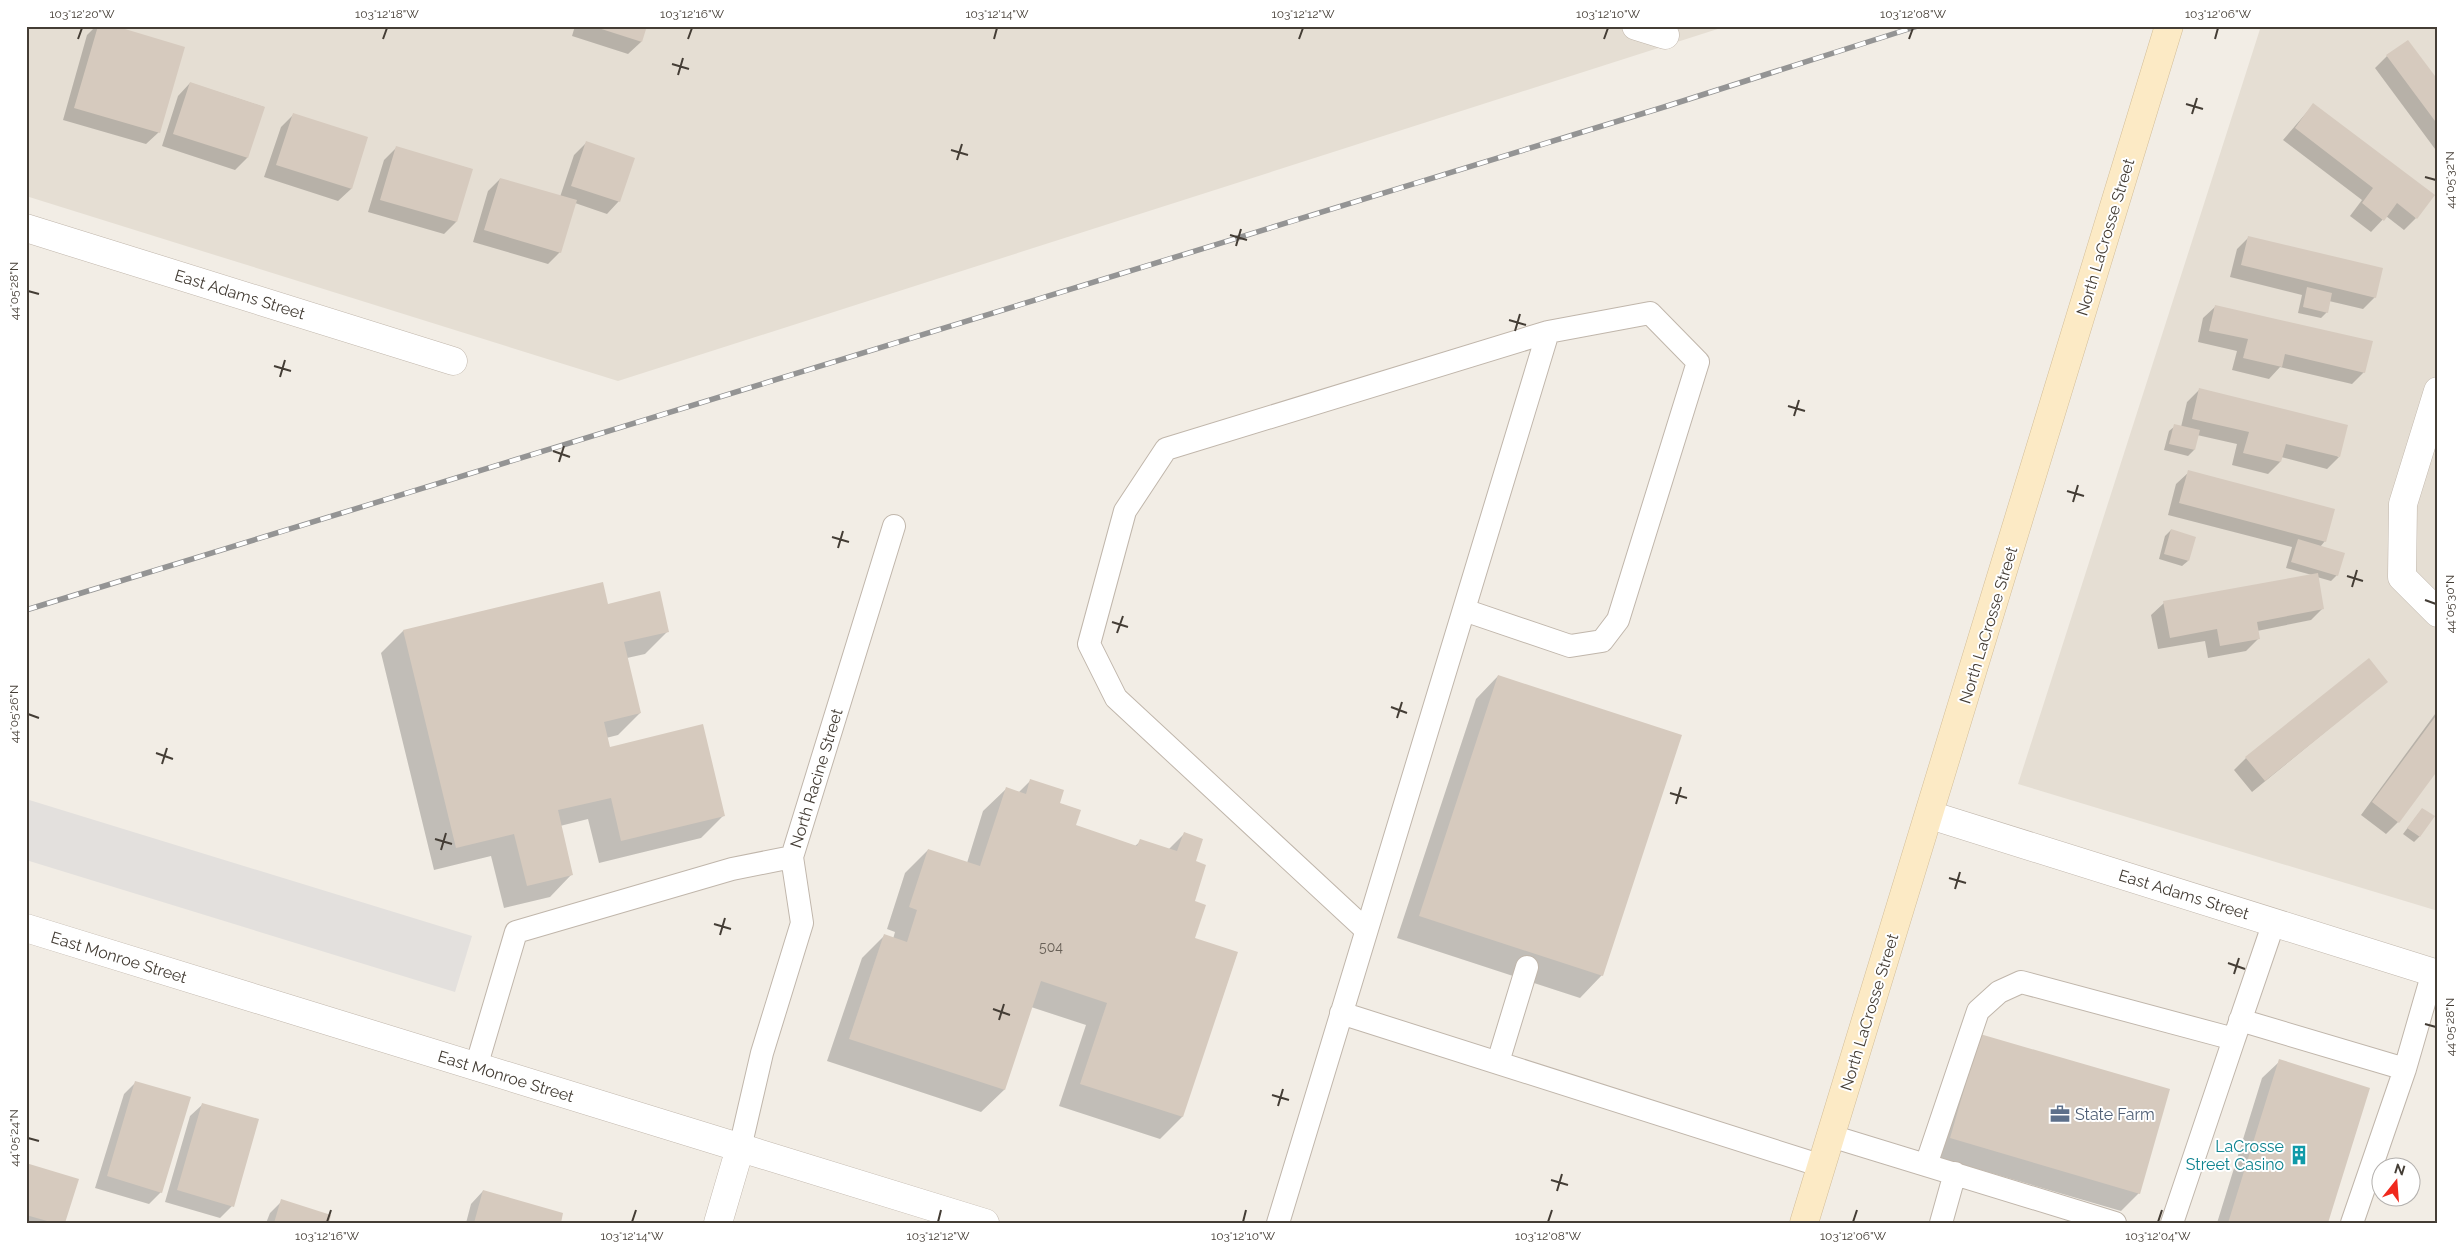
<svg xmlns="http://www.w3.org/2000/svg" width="2464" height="1249" font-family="Raleway,sans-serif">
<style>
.residential{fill:#e5ded3}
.parking{fill:#e3e0dd}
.shadow{fill:#0003}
.building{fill:#d6cabe}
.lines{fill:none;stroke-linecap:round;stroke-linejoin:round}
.lane-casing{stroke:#c0b6ab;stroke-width:24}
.street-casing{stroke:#c0b6ab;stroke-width:29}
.secondary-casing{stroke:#d3be99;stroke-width:29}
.lane{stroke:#fff;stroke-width:22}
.street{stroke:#fff;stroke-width:28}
.secondary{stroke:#fceac5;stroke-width:28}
.rail-casing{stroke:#949494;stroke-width:5.5}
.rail{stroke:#fff;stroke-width:4;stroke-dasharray:11;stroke-linecap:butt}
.ticks{fill:none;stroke:#443d35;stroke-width:2}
.labels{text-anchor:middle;stroke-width:4;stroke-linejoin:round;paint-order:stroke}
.number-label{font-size:14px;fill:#686057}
.street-label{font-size:16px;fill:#443d35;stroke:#fff}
.service-label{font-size:16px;fill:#4e5e75;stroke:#fff;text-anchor:start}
.culture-label{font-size:16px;fill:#0d838f;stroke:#fff;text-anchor:end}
.neatline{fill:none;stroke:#443d35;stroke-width:2}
.ticks-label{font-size:12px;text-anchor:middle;fill:#443d35}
</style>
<rect width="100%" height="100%" fill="#f2ede5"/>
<path class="residential" d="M26 26H1727L618 381 26 196Z
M2261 26H2438V911L2018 784Z"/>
<path class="parking" d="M26 799 472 936 455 992 26 860Z"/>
<path class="shadow" d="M96 26H111L159 132 146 144 63 120 87 35Z
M575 26H646L641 42 628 54 572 36Z
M2387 56 2438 82V153L2375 68Z
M190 83 264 107 247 158 235 170 162 146 178 96Z
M2313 105 2416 218 2404 230 2386 216 2371 232 2350 216 2362 200 2283 140Z
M293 115 367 138 351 189 338 201 264 177 281 127Z
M586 143 619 201 607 214 575 203 560 252 548 264 473 242 488 191 500 179 560 197 574 155Z
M396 148 471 169 456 222 444 234 368 212 384 160Z
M2249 237 2375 297 2363 309 2329 301 2327 312 2321 318 2298 313 2302 295 2230 277 2237 249Z
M2216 306 2364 372 2352 384 2280 367 2269 379 2232 370 2237 351 2198 342 2203 318Z
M2199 390 2339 457 2327 469 2281 457 2280 462 2268 474 2232 465 2237 444 2197 435 2194 450 2188 456 2164 450 2169 431 2175 426 2181 427 2187 402Z
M2189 472 2325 541 2320 547 2337 575 2331 581 2317 577 2323 608 2311 620 2257 631 2258 639 2246 651 2208 658 2205 641 2158 649 2151 615 2164 603 2312 575 2286 568 2292 547 2168 515 2176 484Z
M2171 530 2188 561 2182 566 2159 559 2165 536Z
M607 606 668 631 645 654 627 658 640 713 618 735 606 738 609 749 724 815 701 838 599 863 588 819 560 826 572 874 550 897 504 908 491 856 434 870 381 653 403 631Z
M1498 676 1602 975 1580 998 1397 938 1476 699Z
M2386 682 2252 792 2234 770 2246 758Z
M2438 710V768L2398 822 2386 834 2361 815Z
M1031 780 1059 804 1074 826 1135 846 1141 841 1168 850 1184 834 1194 861V939L1237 953 1182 1117 1160 1139 1059 1106 1086 1025 1031 1007 1004 1090 981 1112 827 1061 862 958 884 936 893 939 895 932 887 929 905 873 928 850 967 863 983 811 1006 789 1018 793Z
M2422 809 2420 836 2414 842 2403 834Z
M26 1006 29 1007 26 1016Z
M1980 1036 2139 1193 2121 1211 1933 1156Z
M2280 1061 2326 1223H2217L2262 1078Z
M136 1082 161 1192 149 1204 95 1188 124 1094Z
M203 1104 232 1206 220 1218 165 1202 190 1116Z
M26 1165 64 1223H26Z
M483 1191 559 1223H466L471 1204Z
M282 1201 328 1223H266L270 1213Z"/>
<path class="building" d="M98 26H115L185 47 160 133 74 108Z
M592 26H647L642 42Z
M2408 40 2438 80V125L2386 55Z
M190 82 265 107 248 158 173 134Z
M2313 103 2435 195 2417 219 2397 203 2384 221 2362 203 2373 188 2295 128Z
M293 113 368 137 352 189 276 165Z
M586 141 635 158 620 202 571 186Z
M396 146 473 169 457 222 380 200Z
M500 178 577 200 561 253 484 230Z
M2248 236 2383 268 2376 298 2241 265Z
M2307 287 2332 293 2328 313 2303 307Z
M2215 305 2373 341 2365 373 2285 354 2282 367 2243 358 2248 339 2209 331Z
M2199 388 2348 425 2340 457 2286 444 2281 462 2243 453 2249 432 2192 419Z
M2174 424 2200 430 2195 450 2169 444Z
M2188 470 2335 509 2326 542 2179 503Z
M2171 529 2196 537 2189 561 2164 554Z
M2298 539 2345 553 2338 576 2291 562Z
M2318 573 2324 609 2257 622 2260 639 2220 646 2217 629 2170 638 2163 601Z
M603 582 608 604 660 591 669 632 624 642 641 713 604 722 610 747 703 724 725 816 621 841 611 798 558 810 573 875 527 886 514 834 456 848 403 630Z
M2369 658 2388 682 2265 781 2245 757Z
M1498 675 1682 735 1603 976 1419 916Z
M2438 713V770L2399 823 2372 802Z
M1030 779 1064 790 1060 803 1081 810 1076 825 1137 846 1140 839 1177 851 1184 832 1203 839 1196 861 1206 865 1195 901 1206 905 1195 938 1238 952 1183 1117 1080 1084 1107 1003 1041 981 1005 1090 849 1039 884 934 907 942 917 910 909 907 928 849 980 866 1006 787 1026 794Z
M2422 808 2435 816 2420 837 2407 828Z
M1980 1034 2170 1089 2140 1194 1950 1138Z
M2279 1059 2370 1088 2328 1223H2228Z
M135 1081 191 1097 162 1193 107 1176Z
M202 1103 259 1119 234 1207 177 1190Z
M26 1163 79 1179 65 1223H54L26 1215Z
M483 1190 563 1213 561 1223H474Z
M281 1199 331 1215 329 1223H274Z"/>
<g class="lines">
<defs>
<path id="lane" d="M1366 930 1116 698 1089 644 1125 511 1166 449 1548 332
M1341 1013 1822 1166
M2240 1020 2405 1069 2433 972
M1498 1062 1527 967
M476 1067 516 932 732 869 792 857
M1831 1136 2115 1223
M740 1148 762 1053 802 923 792 857 894 526
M1926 1165 1978 1011 1999 992 2021 982 2234 1039 2274 922
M1278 1223 1548 332 1650 313 1698 362 1618 620 1602 641 1570 646 1464 610
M1941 1223 1955 1173
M2172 1223 2234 1039
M2352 1223 2405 1069"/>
<path id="street" d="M1636 26 1665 35
M26 228 453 361
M2438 391 2403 504 2402 577 2438 613
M1930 815 2438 974
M26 928 985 1223
M718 1223 740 1148"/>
<path id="secondary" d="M1804 1223 2169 26"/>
</defs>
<use href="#lane" class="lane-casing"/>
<use href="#street" class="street-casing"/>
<use href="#secondary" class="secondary-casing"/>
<use href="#lane" class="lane"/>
<use href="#street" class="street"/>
<use href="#secondary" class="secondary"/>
<defs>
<path id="rail" d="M26 610 1664 107 1918 26"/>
</defs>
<use href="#rail" class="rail-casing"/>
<use href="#rail" class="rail"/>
</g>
<path class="ticks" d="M78 39 82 28M383 39 387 28M688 39 692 28M994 39 997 28M1299 39 1303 28M1604 39 1608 28M1909 39 1913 28M2215 39 2218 28M672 64 689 69M678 75 683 58M2186 104 2203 109M2192 114 2197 98M951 150 968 155M957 160 962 144M2425 177 2436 180M1230 235 1247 240M1236 246 1241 229M28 291 39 294M1509 320 1526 325M1515 331 1520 314M274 366 291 371M280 377 285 360M1788 406 1805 411M1794 416 1799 400M553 451 570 457M559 462 564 446M2067 491 2084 496M2073 502 2078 485M832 537 849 542M838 548 843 531M2347 576 2363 581M2352 587 2357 570M2425 600 2436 604M1112 622 1128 627M1117 633 1123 616M1391 707 1407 713M28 714 39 718M1397 718 1402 702M156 753 173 759M162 764 167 748M1670 793 1687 798M1676 804 1681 787M435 839 452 844M441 850 446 833M1949 878 1966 883M1955 889 1960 872M714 924 731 929M720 935 725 918M2228 963 2245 969M2234 974 2239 958M993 1009 1010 1015M999 1020 1004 1004M2425 1024 2436 1027M1272 1095 1289 1100M1278 1106 1283 1089M28 1138 39 1141M1551 1180 1568 1185M1557 1191 1562 1174M327 1222 331 1210M632 1222 636 1210M938 1222 941 1210M1243 1222 1246 1210M1548 1222 1552 1210M1853 1222 1857 1210M2158 1222 2162 1210"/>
<defs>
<symbol id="office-bare" viewBox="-9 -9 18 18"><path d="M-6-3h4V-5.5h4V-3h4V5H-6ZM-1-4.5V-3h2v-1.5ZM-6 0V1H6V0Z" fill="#5c6f8a" stroke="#fff" stroke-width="2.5" paint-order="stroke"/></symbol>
<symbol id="building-bare" viewBox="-9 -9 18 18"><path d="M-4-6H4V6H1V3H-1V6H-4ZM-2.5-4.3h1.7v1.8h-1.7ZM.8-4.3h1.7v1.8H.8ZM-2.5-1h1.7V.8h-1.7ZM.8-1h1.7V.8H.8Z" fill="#0f9aa8" stroke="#fff" stroke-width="2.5" paint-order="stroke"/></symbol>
</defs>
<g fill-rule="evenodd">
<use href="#office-bare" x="2046" y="1100" width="28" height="28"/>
<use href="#building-bare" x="2285" y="1141" width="28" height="28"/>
</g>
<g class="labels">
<g class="number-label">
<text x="1051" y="952">504</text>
</g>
<g class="street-label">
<text transform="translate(2105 237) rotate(-73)" y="6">North LaCrosse Street</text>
<text transform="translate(240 294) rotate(17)" y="6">East Adams Street</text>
<text transform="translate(1988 625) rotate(-73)" y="6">North LaCrosse Street</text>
<text transform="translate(816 778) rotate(-73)" y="6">North Racine Street</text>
<text transform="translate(2184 894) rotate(17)" y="6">East Adams Street</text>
<text transform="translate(119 957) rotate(17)" y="6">East Monroe Street</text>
<text transform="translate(1869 1012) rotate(-73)" y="6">North LaCrosse Street</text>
<text transform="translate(506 1076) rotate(17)" y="6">East Monroe Street</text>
</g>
<g class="service-label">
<text x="2075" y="1120">State Farm</text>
</g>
<g class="culture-label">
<text x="2284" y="1152">LaCrosse<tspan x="2284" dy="18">Street Casino</tspan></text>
</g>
</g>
<rect width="2464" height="1249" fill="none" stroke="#ffffff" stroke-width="55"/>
<g transform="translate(2396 1182) rotate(17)"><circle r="24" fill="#ffffff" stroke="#b4b1ae"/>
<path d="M0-4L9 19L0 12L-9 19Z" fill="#f0291d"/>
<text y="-8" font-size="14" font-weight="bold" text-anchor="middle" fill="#443d35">N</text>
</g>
<rect x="28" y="28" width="2408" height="1194" class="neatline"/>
<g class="ticks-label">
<text x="82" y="18">103°12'20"W</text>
<text x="387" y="18">103°12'18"W</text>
<text x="692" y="18">103°12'16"W</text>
<text x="997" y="18">103°12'14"W</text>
<text x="1303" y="18">103°12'12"W</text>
<text x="1608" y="18">103°12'10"W</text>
<text x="1913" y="18">103°12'08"W</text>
<text x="2218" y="18">103°12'06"W</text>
<text transform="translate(2450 180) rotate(-90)" y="4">44°05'32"N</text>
<text transform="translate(14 291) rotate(-90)" y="4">44°05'28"N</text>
<text transform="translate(2450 604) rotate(-90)" y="4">44°05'30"N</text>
<text transform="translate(14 714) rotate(-90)" y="4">44°05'26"N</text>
<text transform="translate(2450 1027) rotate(-90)" y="4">44°05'28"N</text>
<text transform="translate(14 1138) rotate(-90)" y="4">44°05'24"N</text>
<text x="327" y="1240">103°12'16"W</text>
<text x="632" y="1240">103°12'14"W</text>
<text x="938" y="1240">103°12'12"W</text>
<text x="1243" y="1240">103°12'10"W</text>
<text x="1548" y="1240">103°12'08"W</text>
<text x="1853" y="1240">103°12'06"W</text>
<text x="2158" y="1240">103°12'04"W</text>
</g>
</svg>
